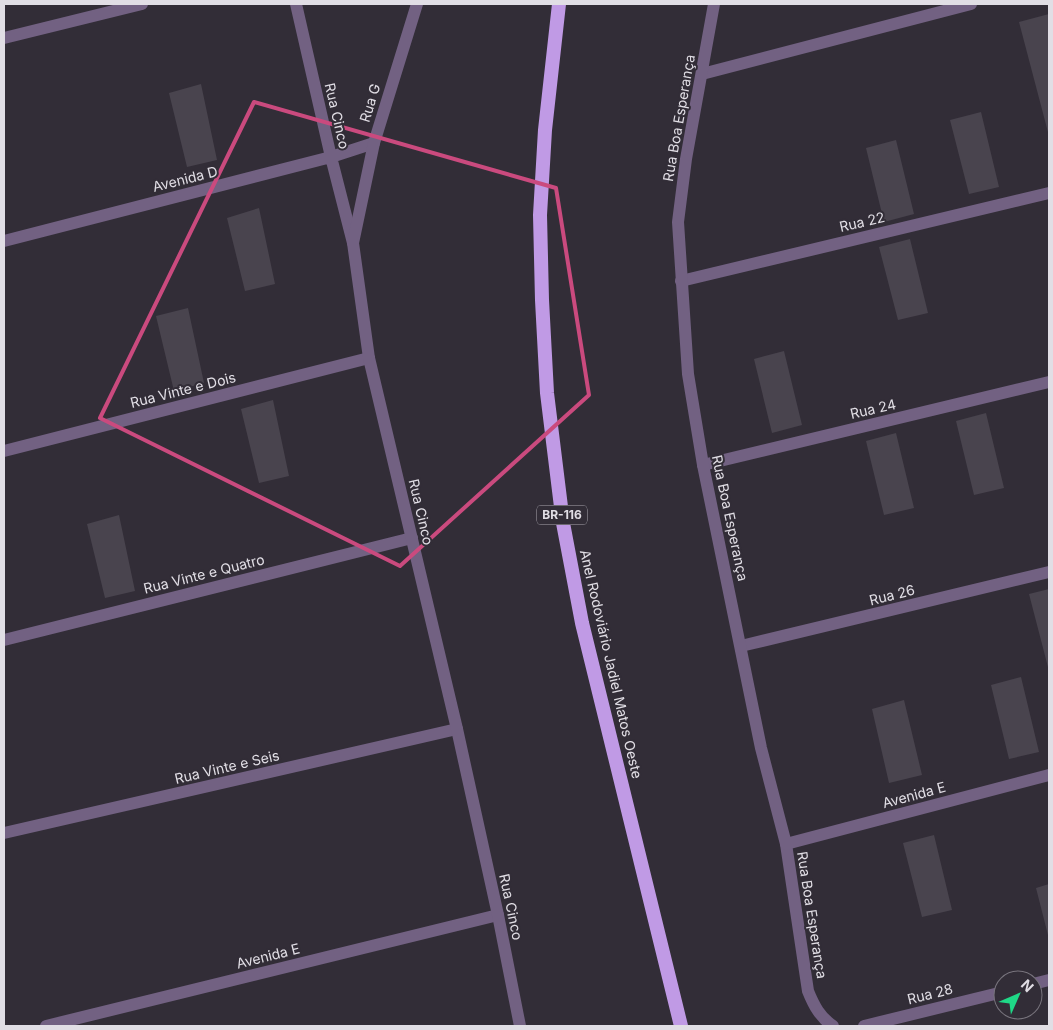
<svg xmlns="http://www.w3.org/2000/svg" width="1053" height="1030" font-family="Inter,sans-serif">
<style>
.building{fill:#49444e}
.lines{fill:none;stroke-linecap:round;stroke-linejoin:round}
.minor{stroke:#726182;stroke-width:12}
.tertiary{stroke:#726182;stroke-width:12}
.trunk{stroke:#c09ae5;stroke-width:14}
.marked{fill:none;stroke:#ca4a7e;stroke-width:4;stroke-linejoin:round}
.labels{text-anchor:middle;stroke-width:4;stroke-linejoin:round;paint-order:stroke}
.shield{fill:#322d37;stroke:#aca9b1;stroke-width:1}
.shield-label{font-size:12px;font-weight:bold;fill:#e1dee5}
.street-label{font-size:14px;fill:#e1dee5;stroke:#322d37}
</style>
<rect width="100%" height="100%" fill="#322d37"/>
<path class="building" d="M1049 14V136L1019 22Z
M201 84 217 160 187 167 169 93Z
M981 112 999 187 969 194 950 120Z
M896 140 914 214 884 222 866 148Z
M259 208 275 284 245 291 227 218Z
M910 239 928 313 898 320 879 247Z
M188 308 204 383 174 391 156 316Z
M784 351 802 425 772 433 754 359Z
M273 400 289 476 259 483 241 409Z
M986 413 1004 488 974 495 956 421Z
M896 433 914 508 884 515 866 441Z
M119 515 135 591 105 598 87 524Z
M1049 589V671L1029 594Z
M1021 677 1039 752 1009 759 991 685Z
M904 700 922 775 889 783 872 709Z
M934 835 952 910 922 917 903 843Z
M1049 884V939L1036 888Z"/>
<g class="lines">
<path class="minor" d="M296 4 331 157 353 243
M4 38 142 4
M702 74 971 4
M4 241 331 157 374 143
M681 281 1049 193
M4 451 369 358
M703 465 1049 382
M4 640 412 538
M741 646 1049 572
M4 833 457 729
M786 844 808 991C814 1006 820 1017 833 1026
M1033 984 1049 980
M46 1026 498 915
M864 1026 1003 992"/>
<path class="tertiary" d="M417 4 374 143 353 243 369 358 457 729 498 915 520 1026
M714 4 686 159 678 222 688 374 703 465 761 748 786 844 1049 775"/>
<path class="trunk" d="M559 4 545 130 540 215 542 300 547 393 563 523 582 623 681 1026"/>
</g>
<path class="marked" d="M254 102 556 188 589 395 400 566 100 418Z"/>
<g class="labels">
<rect class="shield" x="537" y="505.5" width="50" height="19" rx="4"/>
<g class="shield-label">
<text x="562" y="519">BR-116</text>
</g>
<g class="street-label">
<text transform="translate(370 103) rotate(-73)" y="5">Rua G</text>
<text transform="translate(337 116) rotate(77)" y="5">Rua Cinco</text>
<text transform="translate(679 118) rotate(-80)" y="5">Rua Boa Esperança</text>
<text transform="translate(185 179) rotate(-14)" y="5">Avenida D</text>
<text transform="translate(862 222) rotate(-13)" y="5">Rua 22</text>
<text transform="translate(183 390) rotate(-14)" y="5">Rua Vinte e Dois</text>
<text transform="translate(873 409) rotate(-13)" y="5">Rua 24</text>
<text transform="translate(421 512) rotate(77)" y="5">Rua Cinco</text>
<text transform="translate(730 518) rotate(78)" y="5">Rua Boa Esperança</text>
<text transform="translate(204 574) rotate(-14)" y="5">Rua Vinte e Quatro</text>
<text transform="translate(892 595) rotate(-14)" y="5">Rua 26</text>
<text transform="translate(611 664) rotate(77)" y="5">Anel Rodoviário Jadiel Matos Oeste</text>
<text transform="translate(227 767) rotate(-13)" y="5">Rua Vinte e Seis</text>
<text transform="translate(914 795) rotate(-15)" y="5">Avenida E</text>
<text transform="translate(511 907) rotate(78)" y="5">Rua Cinco</text>
<text transform="translate(812 915) rotate(81)" y="5">Rua Boa Esperança</text>
<text transform="translate(268 956) rotate(-14)" y="5">Avenida E</text>
<text transform="translate(930 994) rotate(-14)" y="5">Rua 28</text>
</g>
</g>
<rect width="1053" height="1030" fill="none" stroke="#e1dee5" stroke-width="10"/>
<g transform="translate(1018 995) rotate(45)"><circle r="24" fill="#322d37" stroke="#78747d"/>
<path d="M0-4L9 19L0 12L-9 19Z" fill="#1fd887"/>
<text y="-8" font-size="14" font-weight="bold" text-anchor="middle" fill="#e1dee5">N</text>
</g>
</svg>
